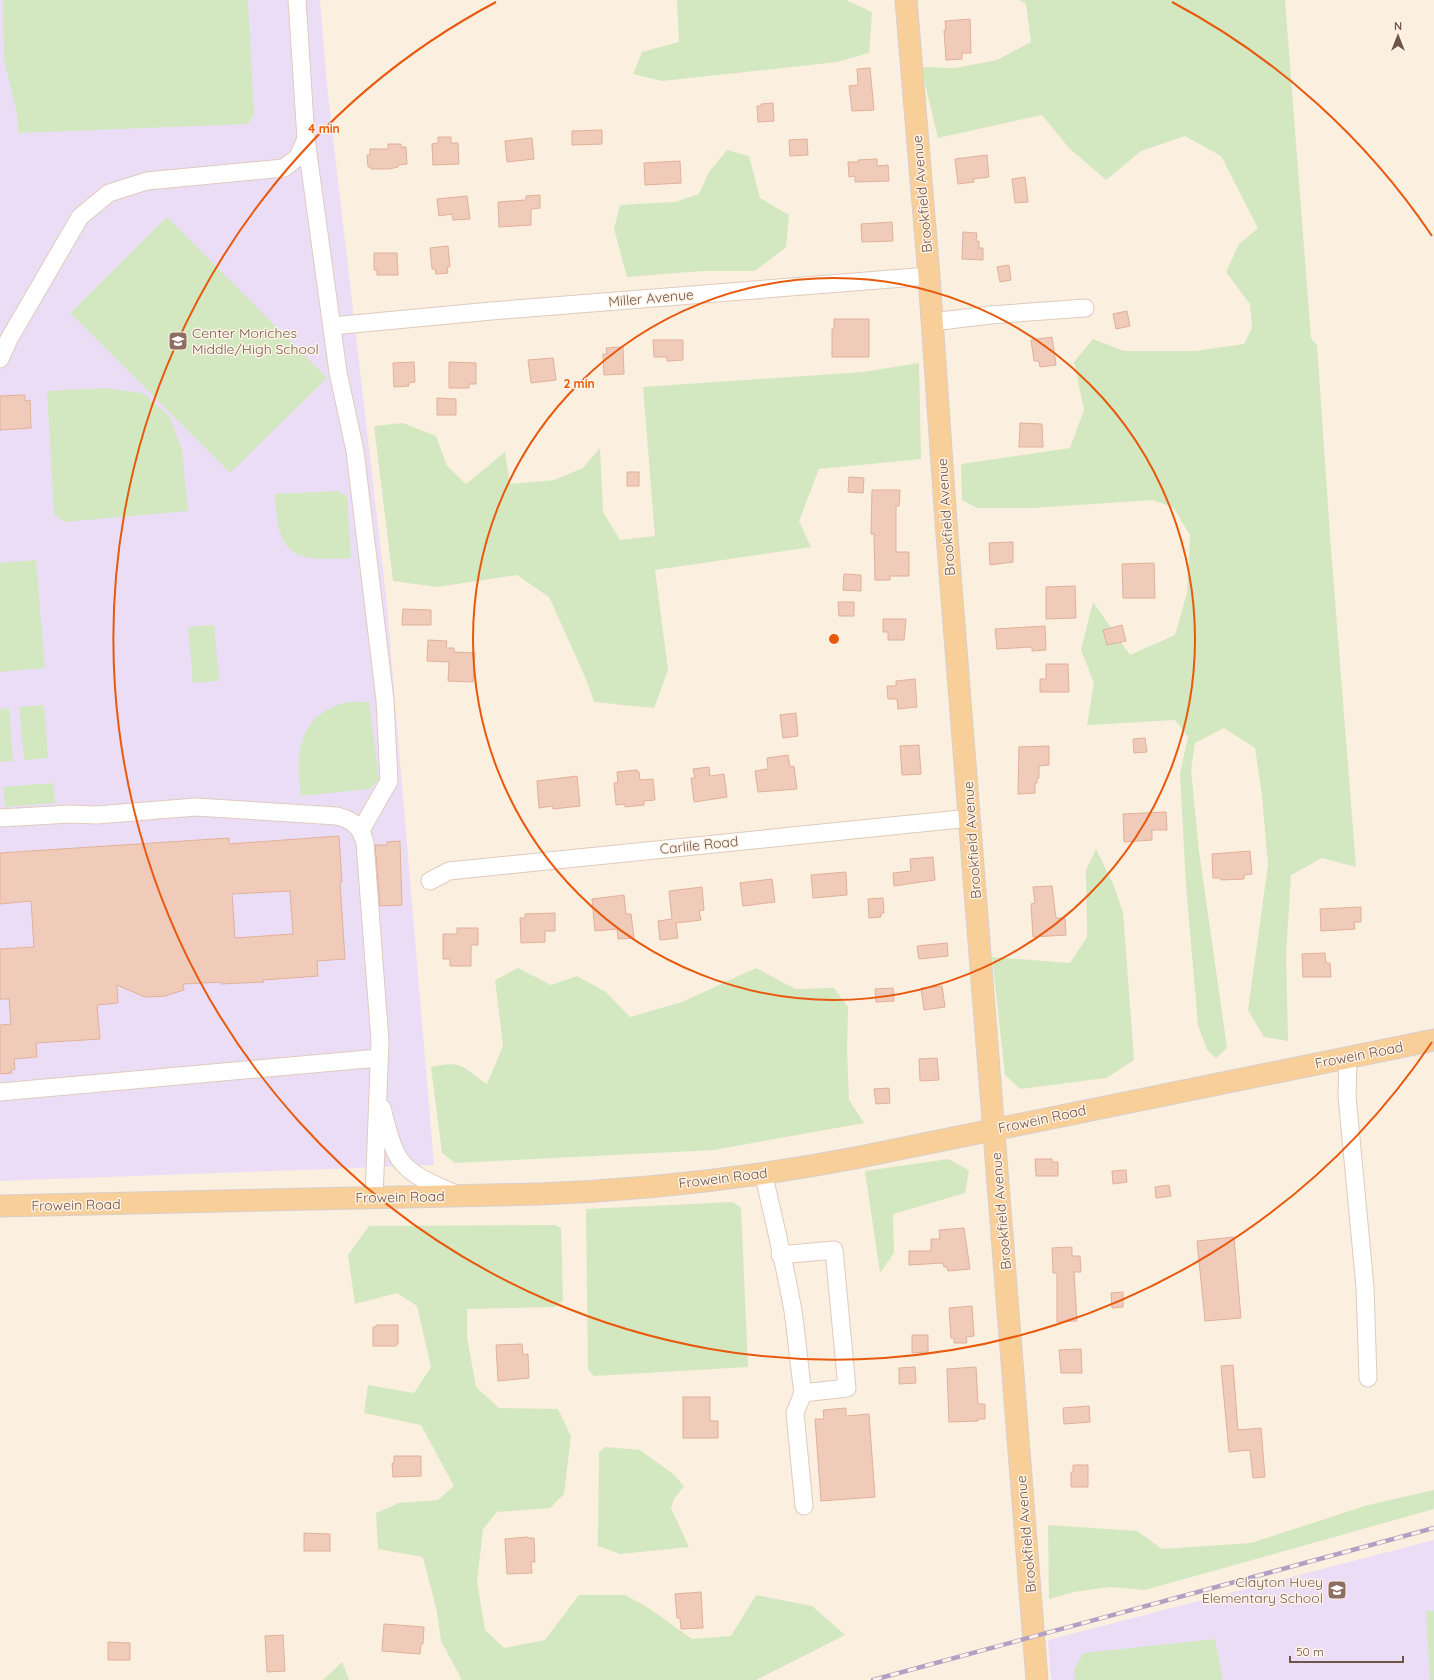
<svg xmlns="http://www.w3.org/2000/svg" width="1434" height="1680" font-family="Quicksand,sans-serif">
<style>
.education{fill:#ecddf7}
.green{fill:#d3e8c0}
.building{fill:#f0cbb9;stroke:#e2b099;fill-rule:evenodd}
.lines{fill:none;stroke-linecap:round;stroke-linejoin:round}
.minor-casing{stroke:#dfcbbd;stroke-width:19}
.major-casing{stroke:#d7cfcc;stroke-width:23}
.minor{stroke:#fff;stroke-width:17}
.major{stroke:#f9cf99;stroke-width:21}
.rail-casing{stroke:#b1a0c4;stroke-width:4.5}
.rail{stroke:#fff3e6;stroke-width:3;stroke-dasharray:9;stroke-linecap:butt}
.ring{fill:none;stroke:#e8590c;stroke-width:2}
.labels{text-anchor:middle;stroke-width:3;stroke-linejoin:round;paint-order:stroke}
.street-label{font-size:14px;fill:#715448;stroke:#fff3e6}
.education-label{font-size:14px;fill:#785e54;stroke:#fff3e6;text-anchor:start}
.centre{fill:#e8590c;stroke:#fff3e6;stroke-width:2}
.ring-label{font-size:12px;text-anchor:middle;font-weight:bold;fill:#e8590c;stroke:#fff3e6;stroke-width:3;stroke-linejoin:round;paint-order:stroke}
</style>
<rect width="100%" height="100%" fill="#fbefe0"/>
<path class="education" d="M0 0H320L327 86 386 595 434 1165 0 1181Z
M1434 1540V1680H1051L1048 1640Z"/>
<path class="green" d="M3 0H248L254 114 248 124 18 133 17 114 4 59Z
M677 0H846L872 12 869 53 837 62 662 81 633 74 642 52 679 42Z
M1019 0H1285L1311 338 1317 345 1331 549 1356 867 1322 858 1291 875 1286 954 1288 1041 1264 1037 1248 1010 1268 865 1262 796 1255 748 1224 728 1195 743 1191 770 1199 851 1227 1048 1216 1058 1207 1050 1198 1025 1186 885 1180 774 1188 737 1175 720 1087 725 1094 683 1081 650 1093 602 1130 655 1175 635 1187 593 1190 535 1173 507 1152 500 1033 508H977L962 500 961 464 1070 448 1084 410 1074 362 1093 339 1124 351H1195L1244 344 1252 328 1250 304 1226 272 1239 244 1258 228 1221 156 1185 136 1141 151 1106 180 1068 147 1042 115 938 138 921 67 955 68 997 60 1031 42 1026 4Z
M727 150 749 156 760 198 789 215 786 247 755 271H702L627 277 614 229 620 205 675 202 699 194 709 172Z
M167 217 327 378 230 473 70 313Z
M919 363 921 459 819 469 799 521 811 547 655 570 668 670 654 708 594 702 586 679 549 597 517 575 437 587 393 581 374 426 403 423 436 436 447 466 466 484 505 452 510 484 554 480 583 468 600 448 603 512 620 540 655 536 643 387 863 372Z
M105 388 143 393 170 417 182 450 188 511 64 522 54 514 47 391Z
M338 491 347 496 351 558C291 562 278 556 275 494Z
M36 560 45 668 0 672V563Z
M214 625 219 681 193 683 188 627Z
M369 702 379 780 369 789 301 796C296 755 296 717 344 703 352 701 361 702 369 702Z
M44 705 48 758 24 760 19 707Z
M9 708 13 761 0 762V709Z
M53 783 55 803 5 807 3 787Z
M1096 849 1113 884 1123 912 1134 1060 1106 1078 1020 1089 1005 1075 992 957 1070 963 1087 937 1086 870Z
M518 968 551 985 577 976 606 992 630 1017 682 1002 756 968 795 989 834 988 848 1007 847 1050 849 1100 864 1123 714 1150 455 1163 442 1153 431 1067C463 1059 464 1069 487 1084L503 1046 495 980Z
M948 1159 969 1170 965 1193 893 1214 894 1253 880 1273 865 1171Z
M733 1202 741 1208 748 1367 594 1376 588 1370 586 1209Z
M555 1225 561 1228 563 1301 555 1307 467 1309V1337L476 1387 499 1408 558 1409 571 1436 564 1494 550 1508 497 1512 483 1529 477 1581 485 1630 504 1648 545 1640 579 1595H625L647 1607 692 1639 731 1636 756 1595 812 1606 845 1635 756 1680H461L460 1676 441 1641 437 1612 423 1557 378 1549 376 1513 399 1503 438 1500 454 1486 421 1425 364 1413 368 1385 414 1393 431 1367 417 1306 397 1293 355 1304 348 1255 369 1226Z
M606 1447 640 1450 673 1474 684 1486 674 1499 671 1508 689 1547 620 1554 598 1546 599 1452Z
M1434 1490V1509L1145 1590 1110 1587 1074 1592 1049 1599 1048 1525 1137 1531 1162 1549 1251 1543 1368 1505Z
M1426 1611H1434V1680H1430Z
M1215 1639 1223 1680H1075L1074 1670 1083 1653Z
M342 1662 349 1680H323Z"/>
<path class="building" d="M970 19 971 53H962V59L946 60 944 30H946L945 21Z
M870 68 874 110 852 111 849 86 858 85 857 69Z
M773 103 774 121 758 122 757 106H761V104Z
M602 130V144L572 145V131Z
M438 137H451V143H458L459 164 433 165 432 144 438 143Z
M532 138 534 159 507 162 505 141Z
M807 139 808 155 790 156 789 140Z
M388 144H401V147H406L407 164 398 165V167L389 169H371V167H368L367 155H370V149H388Z
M987 155 989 177 973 179 974 182 958 184 955 159Z
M877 159V166L888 165 889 181 855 182V176L849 177 848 162H858V160Z
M680 161 681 183 645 185 644 163Z
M1025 177 1028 202 1015 203 1012 179Z
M540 195V208L531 209V225L499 227 498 202 526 200V196Z
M467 196 470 219 453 220 452 214 439 216 437 199Z
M892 222 893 241 862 242 861 224Z
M963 232 977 233 976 241H979V248H983V260L962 259Z
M448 246 450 267H447L448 273 436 274 435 269H432L430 248Z
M374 253H397L398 275H377V270H374Z
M1009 265 1011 280 1000 282 997 267Z
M1127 311 1130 326 1116 329 1113 314Z
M834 319H869V357H832V329H834Z
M1052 337 1056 365 1040 367 1039 361H1034L1031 340Z
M653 340H683V360L667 361V357H654Z
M623 347 624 374 604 375 603 354H607L606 348Z
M553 358 556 380 531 383 528 360Z
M414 362 415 382 408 383 409 386 394 387 393 363Z
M449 362 476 363V384H469V388H449Z
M25 395V401L30 400 31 428 0 430V396Z
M437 398 456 399V415H437Z
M1020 423 1042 424 1043 447H1019Z
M627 472H639V486H627Z
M849 477 864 478 863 493 848 492Z
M872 490H900L899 506H896V552H909V576H890V580H875L874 534H871Z
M1013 542V562L990 565 989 543Z
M1154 563 1155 598H1123L1122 564Z
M844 574 861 575V591L843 590Z
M1075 586 1076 618 1046 619V587Z
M838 602H854V616H839Z
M403 609 431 610V625H402Z
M883 619H906L904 640H888V632H883Z
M1122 625 1126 641 1107 645 1103 630Z
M1045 626 1046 650 1032 651V647L997 649 995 629Z
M428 640 447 641 446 648H454V652L475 653 473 682 448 681 449 662 427 661Z
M1046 664H1068L1069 692H1040V679H1046Z
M915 679 917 707 898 709 897 699H888L887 686H896V681Z
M796 713 798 736 783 738 780 715Z
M1145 738 1147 752 1134 753 1133 739Z
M919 745 921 774 902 775 900 746Z
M1049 746V765L1039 766V778H1037V783H1035V793L1018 794 1019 747Z
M788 755 790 767 794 766 797 789 758 792 755 771 768 769 767 758Z
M709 767 710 776 724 774 727 797 694 802 691 778H695L693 769Z
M637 770V772H639L640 780 653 779 655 800 644 801V805L625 807V804L616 805 614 783H618L617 772Z
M577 776 580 806 553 809V806L539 808 537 781Z
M1166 812 1167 830H1152V840L1124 842 1123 814Z
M339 836 342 882H340L345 959 317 961 318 976 263 980 264 982 221 984V982L183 984 184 990 165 996 145 997 117 985 118 1003 97 1005 100 1039 36 1043 37 1057 14 1059 15 1069 11 1070 12 1073 0 1074V1025L11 1024 9 999H0V949L34 947 31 901 0 904V853L229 838V844ZM290 891 293 934 235 938 232 894Z
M400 841 402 905 380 906 375 845H387V842Z
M1250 851 1252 874 1244 875V879L1221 880 1220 878H1213L1212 854Z
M933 857 935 880 894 886 893 873 911 871 910 859Z
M846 872 847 895 813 898 811 875Z
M772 879 775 902 743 906 740 883Z
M1052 886 1056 918H1065L1066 935 1033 937 1031 904 1035 903 1033 887Z
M702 887 704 910 699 911 701 920 676 923 678 938 660 940 658 921 672 919 669 891Z
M624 895 626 914H631L634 938 618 939 617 929 595 931 592 899Z
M883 898 884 913H881V917L869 918 868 899Z
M1361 907V922H1354L1355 929 1321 931 1320 909Z
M555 913V931H545V942L521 943 520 918H525V914Z
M457 928H478V945H471V966H450V959H443V934H457Z
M947 943 948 956 919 959 917 946Z
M1325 953 1326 963H1330L1331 977H1303L1302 954Z
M942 986 945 1007 924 1010 921 988Z
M893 988 894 1001 876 1002 875 989Z
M937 1058 939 1080 920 1081 919 1059Z
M889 1088 890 1103 876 1104 874 1089Z
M1035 1159H1052V1162H1058V1176H1036Z
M1126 1170 1127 1182 1113 1184 1112 1171Z
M1169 1185 1171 1196 1156 1198 1155 1187Z
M964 1228 970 1269 948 1271 947 1267H944L943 1263 909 1265V1251H931V1239H940L939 1230Z
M1234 1237 1241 1318 1205 1321 1197 1241Z
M1072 1247V1256H1080L1081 1272H1074L1077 1321 1057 1322V1273H1053L1052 1248Z
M1123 1292V1307L1112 1308 1111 1293Z
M972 1306 974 1336 966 1337 967 1343H954V1338H951L949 1308Z
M376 1325H398V1344H396V1346H373V1327H376Z
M912 1335H928V1352L912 1353Z
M522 1344 523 1355 528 1354 529 1378 498 1381 496 1345Z
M1081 1349 1082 1373H1061L1059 1350Z
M1233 1365 1238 1430 1261 1428 1265 1477 1253 1478 1250 1450 1229 1452 1221 1366Z
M915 1367 916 1383 899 1384V1368Z
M976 1367 978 1404H985V1419H978V1421L949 1422 947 1369Z
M683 1397H710V1420L712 1421H718V1438H683Z
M1089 1406 1090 1422 1064 1424 1063 1408Z
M846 1408V1416L869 1414 875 1497 821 1501 815 1419H824L823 1410Z
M394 1456H421V1476L393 1477 392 1463H394Z
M1073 1465H1088V1487H1071V1472H1073Z
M304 1533 330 1534V1551H304Z
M528 1537V1538H534L535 1562H531L532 1573 507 1574 505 1539Z
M701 1592 703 1628 681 1629 680 1618H677L675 1594Z
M384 1624 424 1627 423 1644H421L420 1654 382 1651Z
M283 1635 285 1671 267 1672 265 1636Z
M108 1642 130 1643V1660H108Z"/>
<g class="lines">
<defs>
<path id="minor" d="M297 0 306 139 338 372 355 451 385 700 389 781 361 830
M932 322 990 315 1085 308
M332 326 491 311 929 276
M0 359 9 339 80 217 109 193 147 181 284 168 298 157 306 139
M0 818 70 814 96 815 196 807 337 816C353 820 361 827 365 843L380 1041 374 1198
M430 881 449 871 970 818
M1348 1058 1347 1096 1365 1287 1368 1378
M0 1092 379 1058
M382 1108C386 1123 389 1139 396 1153 407 1176 436 1185 458 1195
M763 1173C774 1219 785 1265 793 1311 797 1338 799 1366 803 1393L847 1388 834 1250 780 1255
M803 1393 795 1413 804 1506"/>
<path id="major" d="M906 0 929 276 946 522 1037 1680
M0 1206 538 1194C645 1190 750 1178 855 1158L1434 1040"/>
</defs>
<use href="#minor" class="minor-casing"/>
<use href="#major" class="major-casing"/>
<use href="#minor" class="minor"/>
<use href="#major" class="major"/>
<defs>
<path id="rail" d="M873 1680 1434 1528"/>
</defs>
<use href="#rail" class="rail-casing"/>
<use href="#rail" class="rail"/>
</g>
<g class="ring">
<circle cx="834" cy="639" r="361"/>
<path d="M1432 1042A721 721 0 1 1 496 2M1172 2A721 721 0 0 1 1432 236"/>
</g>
<defs>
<symbol id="school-square" viewBox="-11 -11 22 22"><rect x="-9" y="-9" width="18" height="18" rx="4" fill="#8d6e63" stroke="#fff3e6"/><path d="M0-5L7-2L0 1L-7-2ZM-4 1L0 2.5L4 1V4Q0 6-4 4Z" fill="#fff"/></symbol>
</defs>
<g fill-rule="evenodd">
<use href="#school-square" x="167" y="330" width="22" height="22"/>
<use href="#school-square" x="1326" y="1579" width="22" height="22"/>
</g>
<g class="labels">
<g class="street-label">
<text transform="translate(922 194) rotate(-95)" y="5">Brookfield Avenue</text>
<text transform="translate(651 298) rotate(-5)" y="5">Miller Avenue</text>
<text transform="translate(946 517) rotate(-94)" y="5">Brookfield Avenue</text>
<text transform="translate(972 840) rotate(-94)" y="5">Brookfield Avenue</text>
<text transform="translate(699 845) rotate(-6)" y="5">Carlile Road</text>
<text transform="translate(1359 1055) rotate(-11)" y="5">Frowein Road</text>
<text transform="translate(1042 1119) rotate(-12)" y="5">Frowein Road</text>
<text transform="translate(723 1178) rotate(-7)" y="5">Frowein Road</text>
<text transform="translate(400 1197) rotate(-1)" y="5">Frowein Road</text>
<text transform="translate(76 1205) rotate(-1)" y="5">Frowein Road</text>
<text transform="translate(1001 1211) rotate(-95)" y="5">Brookfield Avenue</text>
<text transform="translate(1026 1534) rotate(-95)" y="5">Brookfield Avenue</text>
</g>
<g class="education-label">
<text x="192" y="338">Center Moriches<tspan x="192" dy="16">Middle/High School</tspan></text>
<text x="1323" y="1587" text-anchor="end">Clayton Huey<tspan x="1323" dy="16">Elementary School</tspan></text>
</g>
</g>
<circle cx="834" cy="639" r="6" class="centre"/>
<g class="ring-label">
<text x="324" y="133">4 min</text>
<text x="579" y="388">2 min</text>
</g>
<g transform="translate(1398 36)" stroke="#fff3e6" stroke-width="3" paint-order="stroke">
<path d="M0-3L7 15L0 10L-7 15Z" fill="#715448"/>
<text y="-6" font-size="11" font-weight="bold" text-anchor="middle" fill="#715448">N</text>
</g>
<path d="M1290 1656v6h113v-6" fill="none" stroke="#715448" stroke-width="2"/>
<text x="1296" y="1656" font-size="12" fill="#715448" stroke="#fff3e6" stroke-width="3" paint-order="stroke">50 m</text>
</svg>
